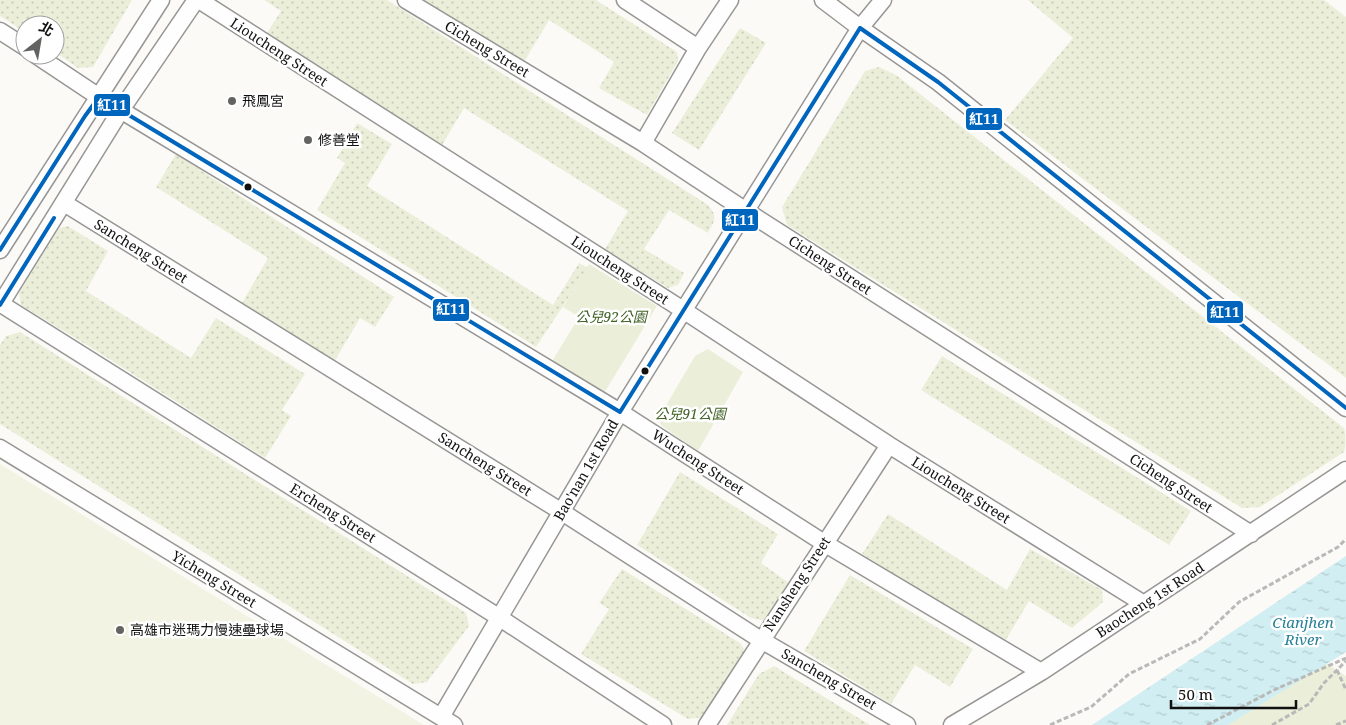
<svg xmlns="http://www.w3.org/2000/svg" width="1346" height="725" font-family="'Noto Serif','Noto Sans TC',serif">
<style>
.grass{fill:url(#grass-dots)}
.park{fill:#ebefd9}
.pitch{fill:#f3f3e3}
.water{fill:url(#water-ripples)}
.lines{fill:none;stroke-linecap:round;stroke-linejoin:round}
.street-casing{stroke:#979695;stroke-width:19}
.path{stroke:#b9b9b8;stroke-width:3;stroke-dasharray:5 2.5;stroke-linecap:butt}
.street{stroke:#fffefe;stroke-width:16}
.bus-1-casing{stroke:#fff;stroke-width:8}
.bus-1{stroke:#0065bd;stroke-width:4}
.poi-dot{fill:#636362;stroke:#fff;stroke-width:2}
.bus-dot{fill:#111;stroke:#fff;stroke-width:2}
.labels{text-anchor:middle;stroke-width:5;stroke-linejoin:round;paint-order:stroke}
.street-label{font-size:14px;fill:#111;stroke:#fff}
.poi-label{font-size:14px;fill:#111;stroke:#fff;text-anchor:start}
.park-label{font-size:14px;font-style:italic;fill:#416327;stroke:#fff}
.water-label{font-size:15px;font-style:italic;fill:#268097;stroke:#fff}
.line-badge{stroke:#fff;stroke-width:2}
.badge-label{font-size:14px;text-anchor:middle;font-weight:bold;fill:#fff}
</style>
<defs>
<pattern id="grass-dots" width="8" height="8" patternUnits="userSpaceOnUse" patternTransform="scale(1.25)"><rect width="8" height="8" fill="#ebefd9"/><path d="M2 2h.1M6 6h.1" fill="none" stroke="#c8ccb9" stroke-width="1.8" stroke-linecap="round"/></pattern>
<pattern id="water-ripples" width="26" height="14" patternUnits="userSpaceOnUse" patternTransform="scale(1.25)"><rect width="26" height="14" fill="#d1eef2"/><path d="M2 4q2-2 4 0t4 0M15 11q2-2 4 0t4 0" fill="none" stroke="#b2cbce"/></pattern>
</defs>
<rect width="100%" height="100%" fill="#fcfaf7"/>
<path class="grass" d="M0 0H132L93 67 78 68 55 52V25H25V32L0 16Z
M264 0H387L708 205C718 217 715 220 708 233L669 210 644 249 684 273 678 285 668 288 605 249 628 211 464 108 442 145 267 33 281 11Z
M421 0H596L677 52 678 61 647 115 599 88 614 62 549 20 524 62Z
M1028 0H1324L1346 17V378L1005 120 1073 38Z
M740 28 766 43 699 150 672 133Z
M879 67 896 75 1344 428C1346 433 1346 446 1344 452L1260 507 1242 508 787 225 782 207 865 71Z
M357 123 392 144 367 186 553 305 579 263 588 268 536 347 317 210 345 163 337 158Z
M176 154 394 297 375 327 360 318 334 362 242 303 268 258 156 187Z
M68 226 108 251 86 291 191 358 216 318 305 374 282 410 291 416 265 458 95 350 21 305 19 293 59 228Z
M20 332 466 613 469 626 427 682 413 684 0 424V345L6 336Z
M942 356 1191 511 1169 545 921 390Z
M680 472 778 534 761 563 789 583 765 621 751 618 637 545Z
M888 514 1007 590 1030 549 1102 590 1103 602 1072 628 1029 601 1004 643 862 554Z
M622 569 740 643 746 652 703 717 688 719 581 654 609 609 599 603Z
M850 575 973 649 950 687 915 665 891 704 804 651Z
M774 666 870 725H727L759 674Z"/>
<path class="park" d="M589 264 657 306 603 395 551 363 579 317 563 307Z
M708 349 743 372 698 451 662 426 658 419 695 356Z
M1310 653 1346 676V725H1200Z"/>
<path class="pitch" d="M0 464 372 693 424 725H0Z"/>
<path class="water" d="M1346 556V652L1228 725H1092Z"/>
<g class="lines">
<defs>
<path id="street" d="M199 0 683 310 889 445 1144 604
M406 0 643 143 746 211 1251 534
M625 0 698 48
M823 0 860 28 938 82 1346 408
M0 31 25 47
M36 55 99 97 620 412 824 543 1041 672
M643 143 698 48 730 0
M64 203 562 512 761 640 907 725
M0 250 161 0
M1 304 500 618 663 725
M0 305 121 110 196 0
M0 448 454 725
M441 717 620 412 860 28 883 0
M707 725 889 445
M952 725 1041 672 1346 470"/>
</defs>
<use href="#street" class="street-casing"/>
<path class="path" d="M1337 670 1346 690
M1050 725 1091 707 1129 674 1200 639 1239 602 1338 547 1346 539
M1207 725 1274 690 1346 658
M1272 725 1309 704 1324 683 1346 661
M1336 725 1346 721"/>
<use href="#street" class="street"/>
<defs>
<path id="bus-1" d="M860 28 938 82 1346 408
M0 250 85 116 99 97 620 412
M0 305 54 218
M620 412 860 28"/>
</defs>
<use href="#bus-1" class="bus-1-casing"/>
<use href="#bus-1" class="bus-1"/>
</g>
<g class="poi-dot">
<circle cx="232" cy="101" r="5"/>
<circle cx="308" cy="140" r="5"/>
<circle cx="120" cy="630" r="5"/>
</g>
<g class="bus-dot">
<circle cx="248" cy="187" r="4.5"/>
<circle cx="645" cy="371" r="4.5"/>
</g>
<g class="labels">
<g class="street-label">
<text transform="translate(487 49) rotate(31)" y="5">Cicheng Street</text>
<text transform="translate(279 52) rotate(33)" y="5">Lioucheng Street</text>
<text transform="translate(141 251) rotate(32)" y="5">Sancheng Street</text>
<text transform="translate(830 265) rotate(33)" y="5">Cicheng Street</text>
<text transform="translate(620 270) rotate(33)" y="5">Lioucheng Street</text>
<text transform="translate(698 462) rotate(33)" y="5">Wucheng Street</text>
<text transform="translate(485 464) rotate(32)" y="5">Sancheng Street</text>
<text transform="translate(586 470) rotate(-60)" y="5">Bao'nan 1st Road</text>
<text transform="translate(1171 483) rotate(33)" y="5">Cicheng Street</text>
<text transform="translate(961 490) rotate(32)" y="5">Lioucheng Street</text>
<text transform="translate(333 513) rotate(32)" y="5">Ercheng Street</text>
<text transform="translate(214 579) rotate(31)" y="5">Yicheng Street</text>
<text transform="translate(797 584) rotate(-57)" y="5">Nansheng Street</text>
<text transform="translate(1150 600) rotate(-33)" y="5">Baocheng 1st Road</text>
<text transform="translate(829 679) rotate(30)" y="5">Sancheng Street</text>
</g>
<g class="poi-label">
<text x="242" y="106">飛鳳宮</text>
<text x="318" y="145">修善堂</text>
<text x="130" y="635">高雄市迷瑪力慢速壘球場</text>
</g>
<g class="park-label">
<text x="611" y="322">公兒92公園</text>
<text x="690" y="419">公兒91公園</text>
</g>
<g class="water-label">
<text x="1303" y="628">Cianjhen<tspan x="1303" dy="17">River</tspan></text>
</g>
</g>
<g class="line-badge">
<rect x="93" y="93" width="38" height="24" rx="5" fill="#0065bd"/>
<rect x="965" y="107" width="38" height="24" rx="5" fill="#0065bd"/>
<rect x="721" y="208" width="38" height="24" rx="5" fill="#0065bd"/>
<rect x="432" y="298" width="38" height="24" rx="5" fill="#0065bd"/>
<rect x="1206" y="300" width="38" height="24" rx="5" fill="#0065bd"/>
</g>
<g class="badge-label">
<text x="112" y="110">紅11</text>
<text x="984" y="124">紅11</text>
<text x="740" y="225">紅11</text>
<text x="451" y="314">紅11</text>
<text x="1225" y="317">紅11</text>
</g>
<g transform="translate(40 40) rotate(31)"><circle r="24" fill="#ffffff" stroke="#a0a0a0"/>
<path d="M0-4L9 19L0 12L-9 19Z" fill="#636362"/>
<text y="-8" font-size="14" font-weight="bold" text-anchor="middle" fill="#111111">北</text>
</g>
<path d="M1171 700v8h125v-8" fill="none" stroke="#111111" stroke-width="2.5"/>
<text x="1178" y="700" font-size="15" fill="#111111" stroke="#ffffff" stroke-width="4" paint-order="stroke">50 m</text>
</svg>
